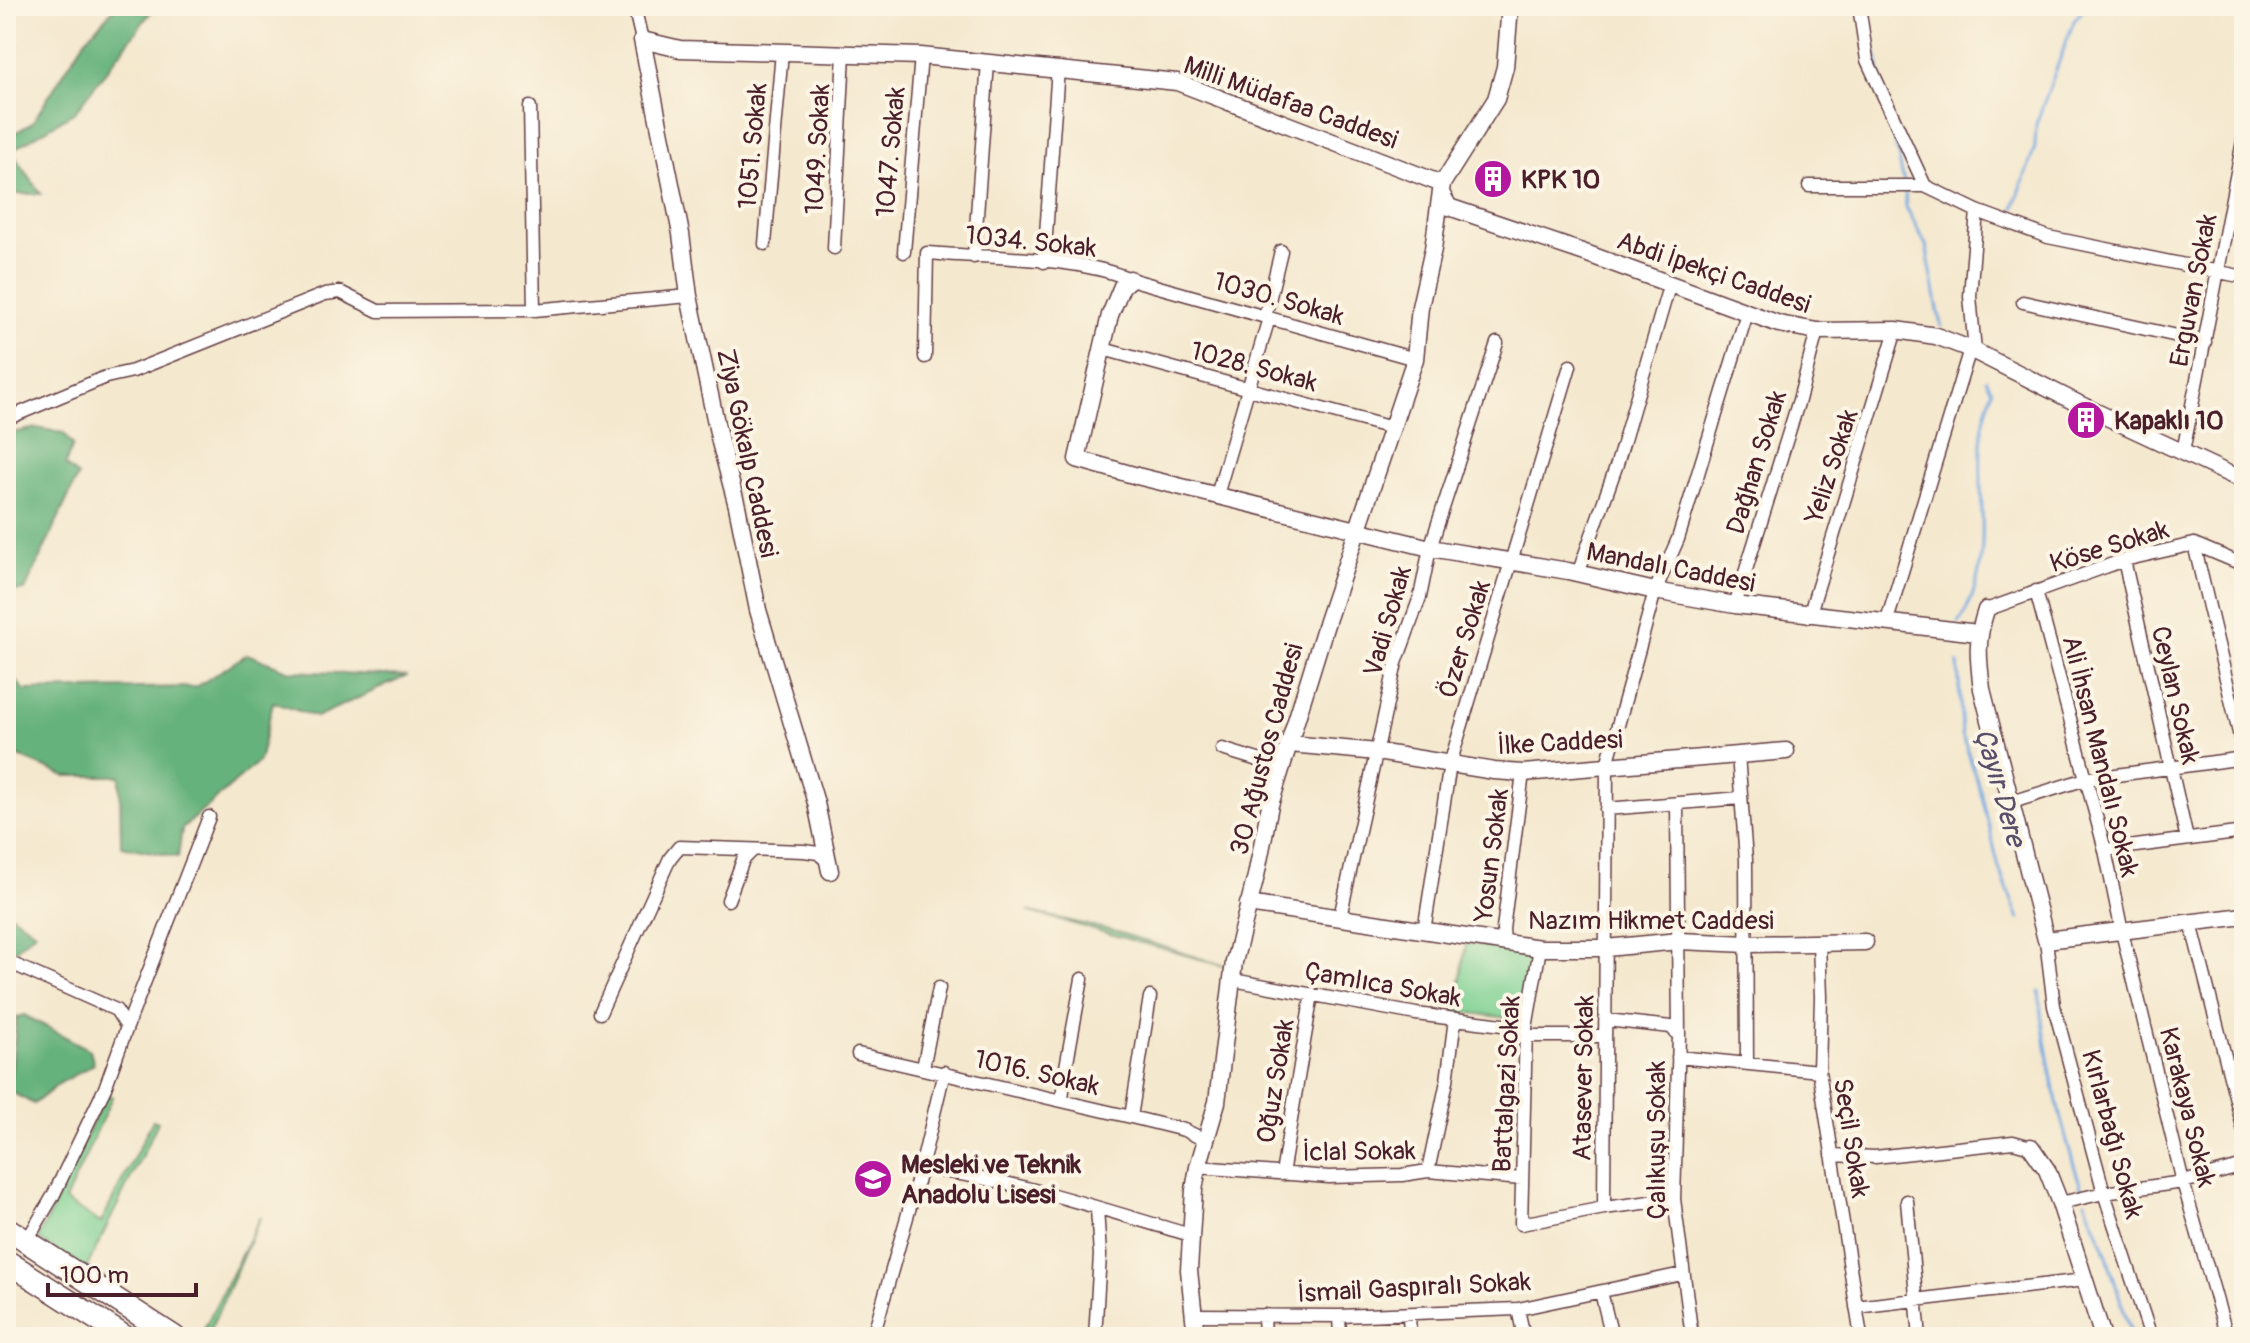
<svg xmlns="http://www.w3.org/2000/svg" width="2250" height="1343" font-family="Pangolin,sans-serif">
<style>
.green{fill:#7dd092;stroke:#64785e;stroke-width:2}
.forest{fill:#66b27c;stroke:#586854;stroke-width:2}
.lines{fill:none;stroke-linecap:round;stroke-linejoin:round}
.stream{stroke:#75a8e1;stroke-width:3}
.street-casing{stroke:#643d43;stroke-width:15}
.secondary-casing{stroke:#643d43;stroke-width:19}
.highway-casing{stroke:#643d43;stroke-width:25}
.street{stroke:#fff;stroke-width:12}
.secondary{stroke:#fff;stroke-width:16}
.highway{stroke:#fff;stroke-width:22}
.labels{text-anchor:middle;stroke-width:8;stroke-linejoin:round;paint-order:stroke}
.street-label{font-size:26px;fill:#4a1f2b;stroke:#fcf5e5}
.poi-label{font-size:26px;font-weight:bold;fill:#4a1f2b;stroke:#fcf5e5;text-anchor:start}
.water-label{font-size:28px;font-style:italic;fill:#594f6b;stroke:#fcf5e5}
</style>
<rect width="100%" height="100%" fill="#fcf5e5"/>
<filter id="ink" filterUnits="userSpaceOnUse"><feTurbulence type="fractalNoise" baseFrequency=".0125" numOctaves="2"/><feDisplacementMap in="SourceGraphic" scale="16" xChannelSelector="R" yChannelSelector="G"/><feConvolveMatrix kernelMatrix="1 2 1 2 8 2 1 2 1" color-interpolation-filters="sRGB"/></filter>
<filter id="wash" filterUnits="userSpaceOnUse"><feTurbulence type="fractalNoise" baseFrequency=".006" numOctaves="4" result="noise"/><feDisplacementMap in="SourceGraphic" scale="32" xChannelSelector="R" yChannelSelector="G"/><feGaussianBlur stdDeviation="1.8" result="paint"/><feColorMatrix in="noise" values="0 0 0 0 0 0 0 0 0 0 0 0 0 0 0 0 0 1.4 0 .05"/><feComposite in="paint" operator="in"/></filter>
<g filter="url(#wash)">
<rect width="100%" height="100%" fill="#f4e8ce"/>
<path class="green" d="M1027 911 1114 931 1228 967Z
M1466 943 1533 952 1523 1020 1456 1011Z
M107 1094 112 1097 65 1201 101 1223 153 1120 158 1122 87 1267 190 1336 201 1335 260 1217 207 1337H184L38 1239Z"/>
<path class="forest" d="M116 6H160L154 8 75 112 11 151 41 194H6V138L32 123 84 41Z
M37 428 63 433 73 445 65 465 78 476 25 590 14 591 6 584V434Z
M247 654 290 671 407 676 316 717 273 702 259 761 182 829 178 857 121 846 120 776H65L6 751V669L24 690 196 687Z
M6 911 35 932 6 958Z
M24 1015 90 1050 94 1064 60 1083 34 1104 9 1091 17 1017Z"/>
<g class="lines">
<path class="stream" d="M1869 6 1872 37 1881 77
M1892 128 1904 183
M1905 190 1906 207 1926 245 1941 326
M2014 208 2035 147 2036 124 2074 21 2086 6
M1959 623C1998 560 1975 500 1982 433 1983 419 1989 404 1992 390L1986 379
M1958 663 1962 734 1982 796 1999 868 2019 919
M2039 991C2045 1060 2061 1128 2083 1193
M2085 1201 2104 1247 2132 1337"/>
</g>
</g>
<g filter="url(#ink)">
<g class="lines">
<defs>
<path id="street" d="M634 6 642 40
M1859 6 1867 60 1925 186 1977 211 2048 237 2244 277
M530 107 534 310
M1809 186H1925
M765 244 782 52
M834 248 844 53
M904 252 921 56
M974 257 988 62
M1044 262 1058 68
M2023 302 2205 342
M1265 317 1281 251
M1103 349 1392 428
M1975 351 1970 296 1977 211
M925 357 927 253C989 258 1074 256 1130 279L1415 359
M6 419 106 377 133 371 325 294 340 292 378 311 534 310 689 296
M2183 452 2244 136
M1217 495 1269 318
M2194 544 2244 754
M2124 560 2187 839
M1578 574 1617 464 1670 283
M2036 591 2105 850 2122 932 2183 1182 2227 1337
M1735 605 1799 400 1817 331
M1986 610 2124 560 2194 544 2244 565
M1809 616 1896 330
M1886 624 1970 349
M1222 749 1281 767
M1738 755 1746 860 1747 1064
M2012 802 2086 779 2244 758
M1677 803 1679 1036 1674 1199 1692 1337
M1606 809 1741 798
M2105 850 2244 832
M728 900 743 860 752 851
M1340 917 1396 663 1420 597 1430 548 1497 343
M2191 923 2244 1131
M1424 931 1450 764 1570 366
M2046 940 2054 1006 2104 1193 2151 1337
M1504 943 1503 929 1523 773
M1819 943 1821 997 1819 1071 1861 1337
M1540 948 1526 1028 1521 1224 1604 1208 1674 1199
M6 961 116 1010 127 1027
M1233 980 1416 1014 1526 1028
M600 1013 670 858 679 847 804 851 818 853 826 860
M1606 1020 1671 1027 1679 1036
M1526 1036H1605
M858 1054 1131 1117 1184 1130 1205 1140
M1678 1057 1819 1071
M923 1068 939 988
M1062 1101 1064 1078 1082 979
M1131 1117 1150 997
M1832 1155 1875 1157 2013 1142 2031 1147
M1198 1167 1329 1177 1402 1175 1428 1171 1522 1179
M921 1168C1013 1179 1101 1209 1190 1235
M1428 1171 1447 1081 1455 1019
M1282 1174 1312 994
M1907 1201 1920 1337
M2060 1203 2104 1193 2183 1182 2244 1166
M1604 1208 1607 765 1655 591 1678 539 1747 313
M26 1242 53 1196 105 1088 127 1027 209 817
M1601 1292 1612 1337
M1856 1307 2084 1280
M1518 1309 1524 1337
M1409 1314 1410 1337
M1193 1315 1339 1316 1518 1309 1682 1274
M1264 1315 1265 1337
M1339 1316 1340 1337
M897 1337 874 1333 921 1168 944 1072
M1095 1337 1100 1255 1097 1208"/>
<path id="secondary" d="M1441 193 1449 207 1588 254 1779 324 1817 331 1896 330 1936 336 1970 349 2079 404 2244 481
M1130 279 1122 286 1110 315 1077 459 1137 476 1430 548 1568 571 1655 591 1735 605 1978 633
M1986 610C1976 640 1978 658 1982 689L2046 940 2244 916
M1290 744 1377 752 1494 771 1523 773 1786 751
M830 871 816 803 758 610 737 506 720 442 689 296 681 234 642 40 680 49 921 56 1177 82 1442 184
M1248 904 1540 948H1606L1679 941 1748 944 1865 942
M2031 1147 2047 1170 2060 1203 2103 1337
M1196 1337 1189 1270 1194 1190 1198 1167 1217 1102 1234 962 1256 876 1270 805 1327 621 1415 359 1420 307 1433 249 1442 184 1496 99 1505 67 1510 6"/>
<path id="highway" d="M6 1228 174 1337
M6 1261 125 1337"/>
</defs>
<use href="#street" class="street-casing"/>
<use href="#secondary" class="secondary-casing"/>
<use href="#highway" class="highway-casing"/>
<use href="#street" class="street"/>
<use href="#secondary" class="secondary"/>
<use href="#highway" class="highway"/>
</g>
</g>
<defs>
<symbol id="building-disc" viewBox="-11 -11 22 22"><circle r="9.5" fill="#b5179e" stroke="#fcf5e5"/><path d="M-4-6H4V6H1V3H-1V6H-4ZM-2.5-4.3h1.7v1.8h-1.7ZM.8-4.3h1.7v1.8H.8ZM-2.5-1h1.7V.8h-1.7ZM.8-1h1.7V.8H.8Z" fill="#fff"/></symbol>
<symbol id="school-disc" viewBox="-11 -11 22 22"><circle r="9.5" fill="#b5179e" stroke="#fcf5e5"/><path d="M0-5L7-2L0 1L-7-2ZM-4 1L0 2.5L4 1V4Q0 6-4 4Z" fill="#fff"/></symbol>
</defs>
<g fill-rule="evenodd">
<use href="#building-disc" x="1471" y="157" width="44" height="44"/>
<use href="#building-disc" x="2064" y="398" width="44" height="44"/>
<use href="#school-disc" x="851" y="1157" width="44" height="44"/>
</g>
<g class="labels">
<g class="street-label">
<text transform="translate(1291 102) rotate(20)" y="9">Milli Müdafaa Caddesi</text>
<text transform="translate(752 146) rotate(-85)" y="9">1051. Sokak</text>
<text transform="translate(817 149) rotate(-87)" y="9">1049. Sokak</text>
<text transform="translate(890 152) rotate(-85)" y="9">1047. Sokak</text>
<text transform="translate(1031 241) rotate(6)" y="9">1034. Sokak</text>
<text transform="translate(1714 272) rotate(19)" y="9">Abdi İpekçi Caddesi</text>
<text transform="translate(2193 290) rotate(-79)" y="9">Erguvan Sokak</text>
<text transform="translate(1279 298) rotate(16)" y="9">1030. Sokak</text>
<text transform="translate(1254 366) rotate(15)" y="9">1028. Sokak</text>
<text transform="translate(748 453) rotate(78)" y="9">Ziya Gökalp Caddesi</text>
<text transform="translate(1756 462) rotate(-73)" y="9">Dağhan Sokak</text>
<text transform="translate(1831 466) rotate(-72)" y="9">Yeliz Sokak</text>
<text transform="translate(2109 546) rotate(-17)" y="9">Köse Sokak</text>
<text transform="translate(1671 567) rotate(11)" y="9">Mandalı Caddesi</text>
<text transform="translate(1387 621) rotate(-74)" y="9">Vadi Sokak</text>
<text transform="translate(1464 639) rotate(-73)" y="9">Özer Sokak</text>
<text transform="translate(2176 695) rotate(77)" y="9">Ceylan Sokak</text>
<text transform="translate(1560 742) rotate(-3)" y="9">İlke Caddesi</text>
<text transform="translate(1266 749) rotate(-75)" y="9">30 Ağustos Caddesi</text>
<text transform="translate(2101 756) rotate(76)" y="9">Ali İhsan Mandalı Sokak</text>
<text transform="translate(1491 855) rotate(-83)" y="9">Yosun Sokak</text>
<text x="1651" y="929">Nazım Hikmet Caddesi</text>
<text transform="translate(1383 984) rotate(10)" y="9">Çamlıca Sokak</text>
<text transform="translate(1037 1072) rotate(13)" y="9">1016. Sokak</text>
<text transform="translate(1583 1078) rotate(-89)" y="9">Atasever Sokak</text>
<text transform="translate(1275 1081) rotate(-81)" y="9">Oğuz Sokak</text>
<text transform="translate(1506 1084) rotate(-87)" y="9">Battalgazi Sokak</text>
<text transform="translate(2188 1107) rotate(76)" y="9">Karakaya Sokak</text>
<text transform="translate(2113 1134) rotate(75)" y="9">Kırlarbağı Sokak</text>
<text transform="translate(1852 1138) rotate(81)" y="9">Seçil Sokak</text>
<text transform="translate(1656 1140) rotate(-90)" y="9">Çalıkuşu Sokak</text>
<text transform="translate(1359 1151) rotate(-1)" y="9">İclal Sokak</text>
<text transform="translate(1414 1287) rotate(-3)" y="9">İsmail Gaspıralı Sokak</text>
</g>
<g class="poi-label">
<text x="1521" y="188">KPK 10</text>
<text x="2114" y="429">Kapaklı 10</text>
<text x="901" y="1173">Mesleki ve Teknik<tspan x="901" dy="30">Anadolu Lisesi</tspan></text>
</g>
<g class="water-label">
<text transform="translate(2001 787) rotate(74)" y="10">Çayır Dere</text>
</g>
</g>
<rect width="2250" height="1343" fill="none" stroke="#fcf5e5" stroke-width="32"/>
<path d="M48 1283v12h148v-12" fill="none" stroke="#4a1f2b" stroke-width="4"/>
<text x="60" y="1283" font-size="24" fill="#4a1f2b" stroke="#fcf5e5" stroke-width="6" paint-order="stroke">100 m</text>
</svg>
